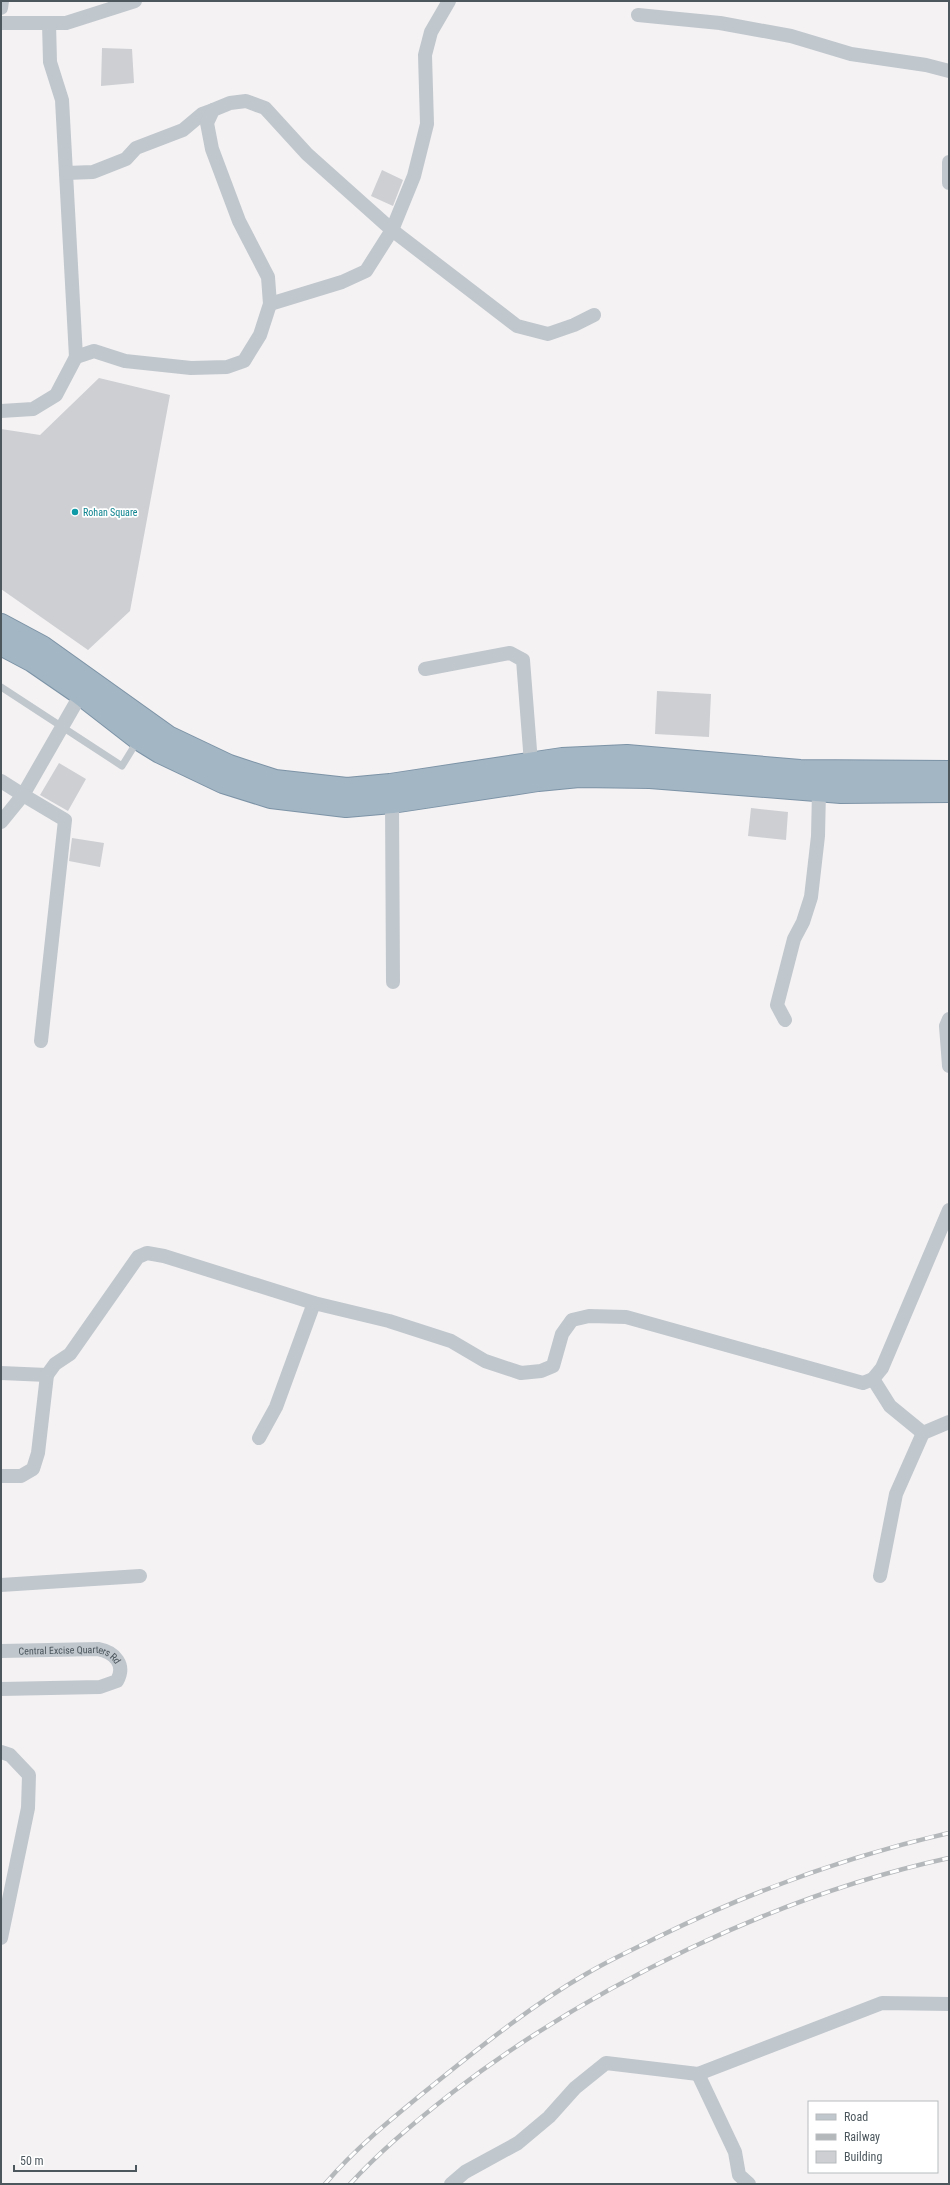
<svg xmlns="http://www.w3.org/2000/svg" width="950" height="2185" font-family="'Roboto Condensed',sans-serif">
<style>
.building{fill:#cdcfd3}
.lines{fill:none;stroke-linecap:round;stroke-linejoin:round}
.trunk-casing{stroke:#7c93a6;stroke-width:24}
.service{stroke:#c0c7cd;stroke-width:7}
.minor{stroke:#c0c7cd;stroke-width:14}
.trunk{stroke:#a3b6c4;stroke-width:22}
.rail-casing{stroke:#b5b8bb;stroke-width:4.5}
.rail{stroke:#fff;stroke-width:3;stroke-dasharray:9;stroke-linecap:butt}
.culture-dot{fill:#0f9aa8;stroke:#fff;stroke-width:1.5}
.labels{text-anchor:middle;stroke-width:3.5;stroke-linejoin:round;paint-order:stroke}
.culture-label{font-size:10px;fill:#0d838f;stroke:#fff;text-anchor:start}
.street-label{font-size:10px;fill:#4c575d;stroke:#fff}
</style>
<rect width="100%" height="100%" fill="#f4f2f3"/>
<path class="building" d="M102 48 132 49 134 83 101 86Z
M382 170 403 180 393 206 371 196Z
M99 378 170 395 130 611 88 650 1 589V429L40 435Z
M657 691 711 694 709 737 655 734Z
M59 763 86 779 68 811 40 795Z
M751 808 788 812 786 840 748 836Z
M72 838 104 843 100 867 69 861Z"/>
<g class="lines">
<defs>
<path id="trunk" d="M1 625 42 647 168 737 229 766 275 781 347 789 390 785 562 759 627 756 800 771 949 772
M1 644 33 661 81 694 139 739 160 752 223 782 271 797 346 806 392 802 538 780 579 776 650 777 841 792 949 791"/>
</defs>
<use href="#trunk" class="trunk-casing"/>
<path class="service" d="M1 687 122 766 138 740"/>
<g class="minor">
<path d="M1 8 2 1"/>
<path d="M638 15 720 23 791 36 851 54 926 65 949 71"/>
<path d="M1 23H66L135 1"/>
<path d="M49 23 50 62 62 100 76 357"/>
<path d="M949 162V183"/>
<path d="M66 173 93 172 126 159 136 148 183 130 202 114 213 110"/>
<path d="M270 304 342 282 366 271 392 230 414 176 427 124 425 55 431 32 449 1"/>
<path d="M1 411 33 409 56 395 76 357 94 351 125 361 191 368 227 367 244 361 260 335 270 304 268 277 239 221 212 149 207 123 213 110 230 103 246 101 265 108 307 154 392 230 517 326 548 334 574 325 594 315"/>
<path d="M425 669 510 653 523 660 531 763"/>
<path d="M1 781 23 795 81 694"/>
<path d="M392 802 393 982"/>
<path d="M1 822 23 795 65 820 41 1041"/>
<path d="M949 1019 946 1026 949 1066"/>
<path d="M785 1020 777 1005 794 939 803 922 811 897 818 836 819 791"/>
<path d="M1 1373 47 1375"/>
<path d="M873 1379 890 1406 923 1433"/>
<path d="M259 1438 276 1407 314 1303"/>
<path d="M1 1476H21L33 1469 38 1453 47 1375 55 1364 70 1354 138 1257 147 1253 164 1256 314 1303 389 1321 451 1341 485 1361 521 1373 541 1371 553 1366 562 1334 572 1320 589 1316 626 1317 863 1383 873 1379 882 1368 949 1210"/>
<path d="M880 1576 896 1494 923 1433 949 1422"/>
<path d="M1 1585 140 1576"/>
<path id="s1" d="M1 1651 98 1649C115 1652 126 1665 117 1681L100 1687 1 1689"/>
<path d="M1 1752 10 1755 29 1775 28 1808 1 1938"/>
<path d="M698 2074 735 2152 739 2175 749 2184"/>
<path d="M451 2184 465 2172 518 2143 549 2117 575 2088 606 2063 698 2074 882 2003 949 2004"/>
</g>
<use href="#trunk" class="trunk"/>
<defs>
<path id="rail" d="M325 2184C358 2145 399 2113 438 2081 485 2043 534 2004 586 1974 609 1960 634 1949 658 1937 750 1892 848 1856 949 1833
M350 2184C381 2150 417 2120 453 2092 592 1985 778 1895 949 1858"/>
</defs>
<use href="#rail" class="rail-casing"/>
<use href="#rail" class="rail"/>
</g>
<circle class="culture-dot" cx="75" cy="512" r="4"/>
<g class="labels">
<g class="culture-label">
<text x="83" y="516">Rohan Square</text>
</g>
<g class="street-label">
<text dy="4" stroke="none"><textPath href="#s1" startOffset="70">Central Excise Quarters Rd</textPath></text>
</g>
</g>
<rect width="950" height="2185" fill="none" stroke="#4c575d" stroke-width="4"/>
<rect x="808" y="2101" width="130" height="72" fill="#ffffff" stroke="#b7bcbe"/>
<rect x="816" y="2114" width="20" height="6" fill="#c0c7cd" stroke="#b7bcbe"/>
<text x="844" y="2121" font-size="12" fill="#4c575d">Road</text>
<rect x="816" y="2134" width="20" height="6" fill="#b5b8bb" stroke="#b7bcbe"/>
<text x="844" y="2141" font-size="12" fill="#4c575d">Railway</text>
<rect x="816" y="2151" width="20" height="12" fill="#cdcfd3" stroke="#b7bcbe"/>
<text x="844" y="2161" font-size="12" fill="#4c575d">Building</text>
<path d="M14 2165v6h122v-6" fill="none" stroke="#4c575d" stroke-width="2"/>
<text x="20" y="2165" font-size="12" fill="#4c575d" stroke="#ffffff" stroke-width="3" paint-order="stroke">50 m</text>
</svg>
